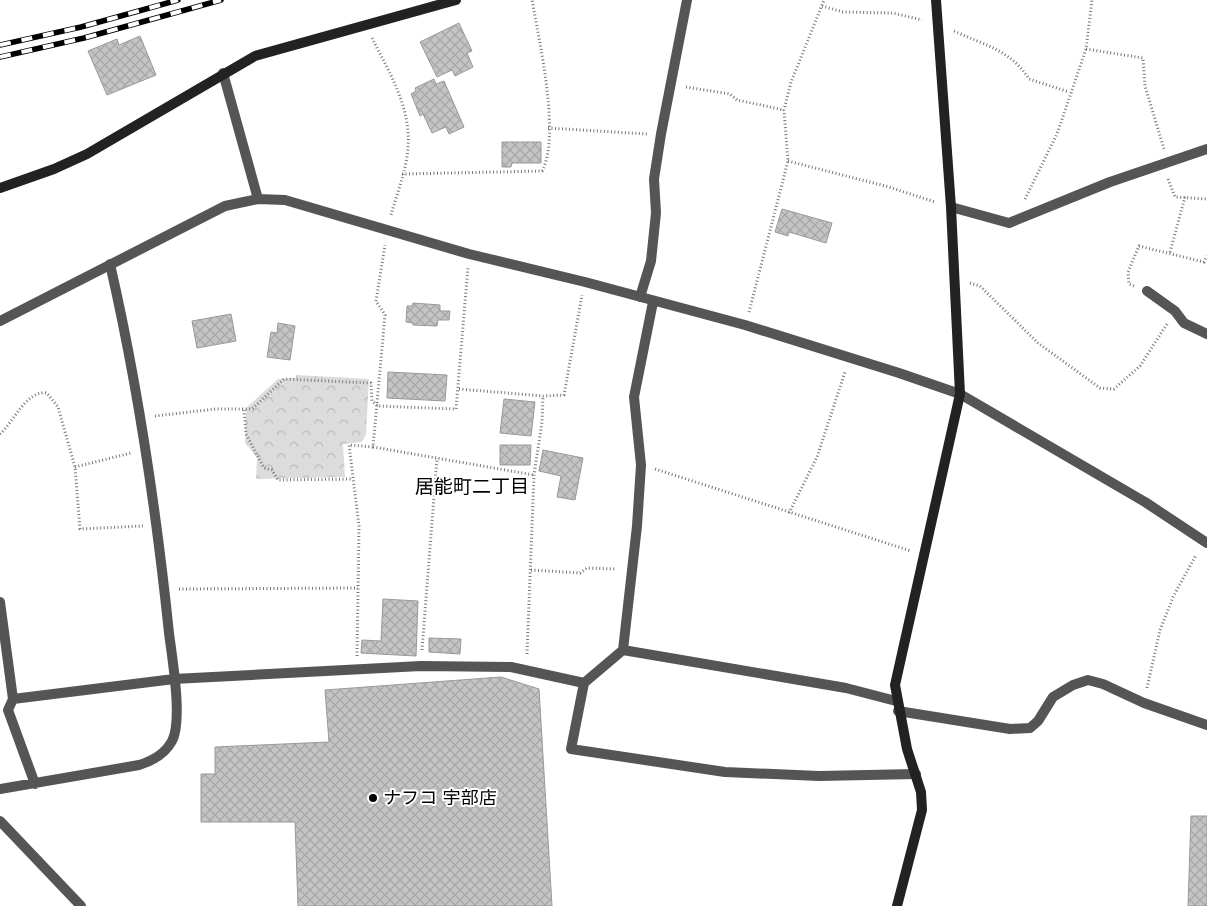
<svg xmlns="http://www.w3.org/2000/svg" width="1207" height="906" font-family="'DejaVu Sans','Noto Sans JP',sans-serif">
<style>
.park{fill:url(#park-crowns)}
.building{fill:url(#building-cross-hatch);stroke:#999}
.lines{fill:none;stroke-linecap:round;stroke-linejoin:round}
.path{stroke:#777;stroke-width:3;stroke-dasharray:1 2.5;stroke-linecap:butt}
.street{stroke:#555;stroke-width:10}
.secondary{stroke:#222;stroke-width:10}
.rail-casing{stroke:#000;stroke-width:5.5}
.rail{stroke:#fff;stroke-width:4;stroke-dasharray:11;stroke-linecap:butt}
.poi-dot{fill:#000;stroke:#fff;stroke-width:2}
.labels{text-anchor:middle;stroke-width:4;stroke-linejoin:round;paint-order:stroke}
.poi-label{font-size:18px;fill:#000;stroke:#fff;text-anchor:start}
.neighbourhood-label{font-size:19px;fill:#000;stroke:#fff}
</style>
<defs>
<pattern id="park-crowns" width="20" height="18" patternUnits="userSpaceOnUse" patternTransform="scale(1.25)"><rect width="20" height="18" fill="#dcdcdc"/><path d="M2 6a3 3 0 1 1 6 0M12 15a3 3 0 1 1 6 0" fill="none" stroke="#bbb"/></pattern>
<pattern id="building-cross-hatch" width="8" height="8" patternUnits="userSpaceOnUse" patternTransform="scale(1.25)"><rect width="8" height="8" fill="#c4c4c4"/><path d="M0 0l8 8M0 8l8-8" fill="none" stroke="#a7a7a7"/></pattern>
</defs>
<rect width="100%" height="100%" fill="#fff"/>
<path class="park" d="M296 375 369 379 366 434 362 442 343 444 345 477 256 479 257 458 245 442 246 408 278 379 296 378Z"/>
<path class="building" d="M459 23 472 51 467 53 473 67 455 76 452 70 437 77 420 42Z
M140 36 156 75 107 95 88 51 117 39 119 45Z
M434 79 436 84 444 81 464 127 449 134 446 127 432 133 423 114 420 116 411 94 416 91 415 88Z
M502 142H541V163H512L511 167H502Z
M782 209 832 223 826 243 789 232 788 236 775 232Z
M413 303 440 305V311H450L449 320H438L437 326 413 325V323L406 322 407 306H412Z
M231 314 236 341 197 348 192 321Z
M278 323 295 326 290 360 267 357 271 332 277 333Z
M388 372 447 375 445 401 387 398Z
M504 399 535 402 531 436 500 433Z
M500 445H531L530 465H500Z
M543 450 583 458 575 500 557 497 561 476 539 471Z
M383 599 418 601 416 656 361 653 362 640 381 641Z
M429 638 461 639 460 654 429 652Z
M501 677 539 689 552 906H298L295 822H201V774H215V747L329 742 325 690Z
M1191 816H1207V906H1188Z"/>
<g class="lines">
<path class="path" d="M822 6 843 12 893 13 922 20
M954 31C984 45 1011 50 1029 79L1069 92
M372 38C389 72 411 107 408 147 407 169 397 193 391 215
M1086 49 1143 58 1145 86 1164 149
M686 87 730 94 737 100 784 110
M548 128 647 134
M788 161 889 187 935 202
M402 174 542 171C561 136 539 40 532 0
M1168 179 1175 197 1207 199
M1025 199 1057 134 1086 49 1092 0
M1170 252 1185 197
M970 283 980 286 1038 343 1100 388 1114 389 1140 366 1167 324
M1134 286 1129 284 1128 272 1139 246 1204 262 1207 256
M749 312 788 161 784 110 791 82 824 0
M459 389 543 396 564 395 582 295
M244 410 246 434 264 468 272 470 278 480 353 479
M155 416 216 409H252L284 379 371 383 372 401 378 406 456 409 468 267
M0 434C14 422 26 390 47 393L58 407 75 467 80 529 143 526
M373 447 534 475
M75 467 131 453
M655 469 911 551
M789 513 817 457 845 372
M531 570 580 573 587 568 616 569
M179 589 358 588
M422 650 437 458
M527 654 534 475 542 422 543 396
M357 656 359 526 349 445 373 447 385 315 376 301 385 245
M1147 688 1160 630 1173 597 1196 555"/>
<path class="street" d="M223 73 258 199
M951 207 1009 223 1110 182 1207 149
M1147 291 1175 311 1184 323 1207 334
M640 297 651 261 656 213 654 179 661 134 687 0
M653 302 634 397 641 465 637 526 623 650 584 683 571 749 725 772 819 776 916 774
M0 321 225 206 258 199 285 200 469 254 585 282 745 325 899 373 960 394 1145 502 1207 543
M0 602 13 699 8 710 35 784
M623 650 846 688 896 701
M13 699 174 679 421 666 511 667 584 683
M898 711 1010 729 1030 728 1038 721 1053 697 1073 685 1088 680 1103 684 1144 703 1207 725
M0 789 139 765C152 761 165 754 172 741 183 721 172 657 169 633 156 508 138 386 110 264
M0 821 81 906"/>
<path class="secondary" d="M0 188 54 169 87 154 255 56 456 0
M897 906 922 810 921 792 907 749 895 685 960 394 951 207 936 0"/>
<defs>
<path id="rail" d="M0 45 81 27 178 0
M0 57 84 38 221 0"/>
</defs>
<use href="#rail" class="rail-casing"/>
<use href="#rail" class="rail"/>
</g>
<circle class="poi-dot" cx="373" cy="798" r="5"/>
<g class="labels">
<g class="poi-label">
<text x="383" y="804">ナフコ 宇部店</text>
</g>
<g class="neighbourhood-label">
<text x="472" y="493">居能町二丁目</text>
</g>
</g>
</svg>
